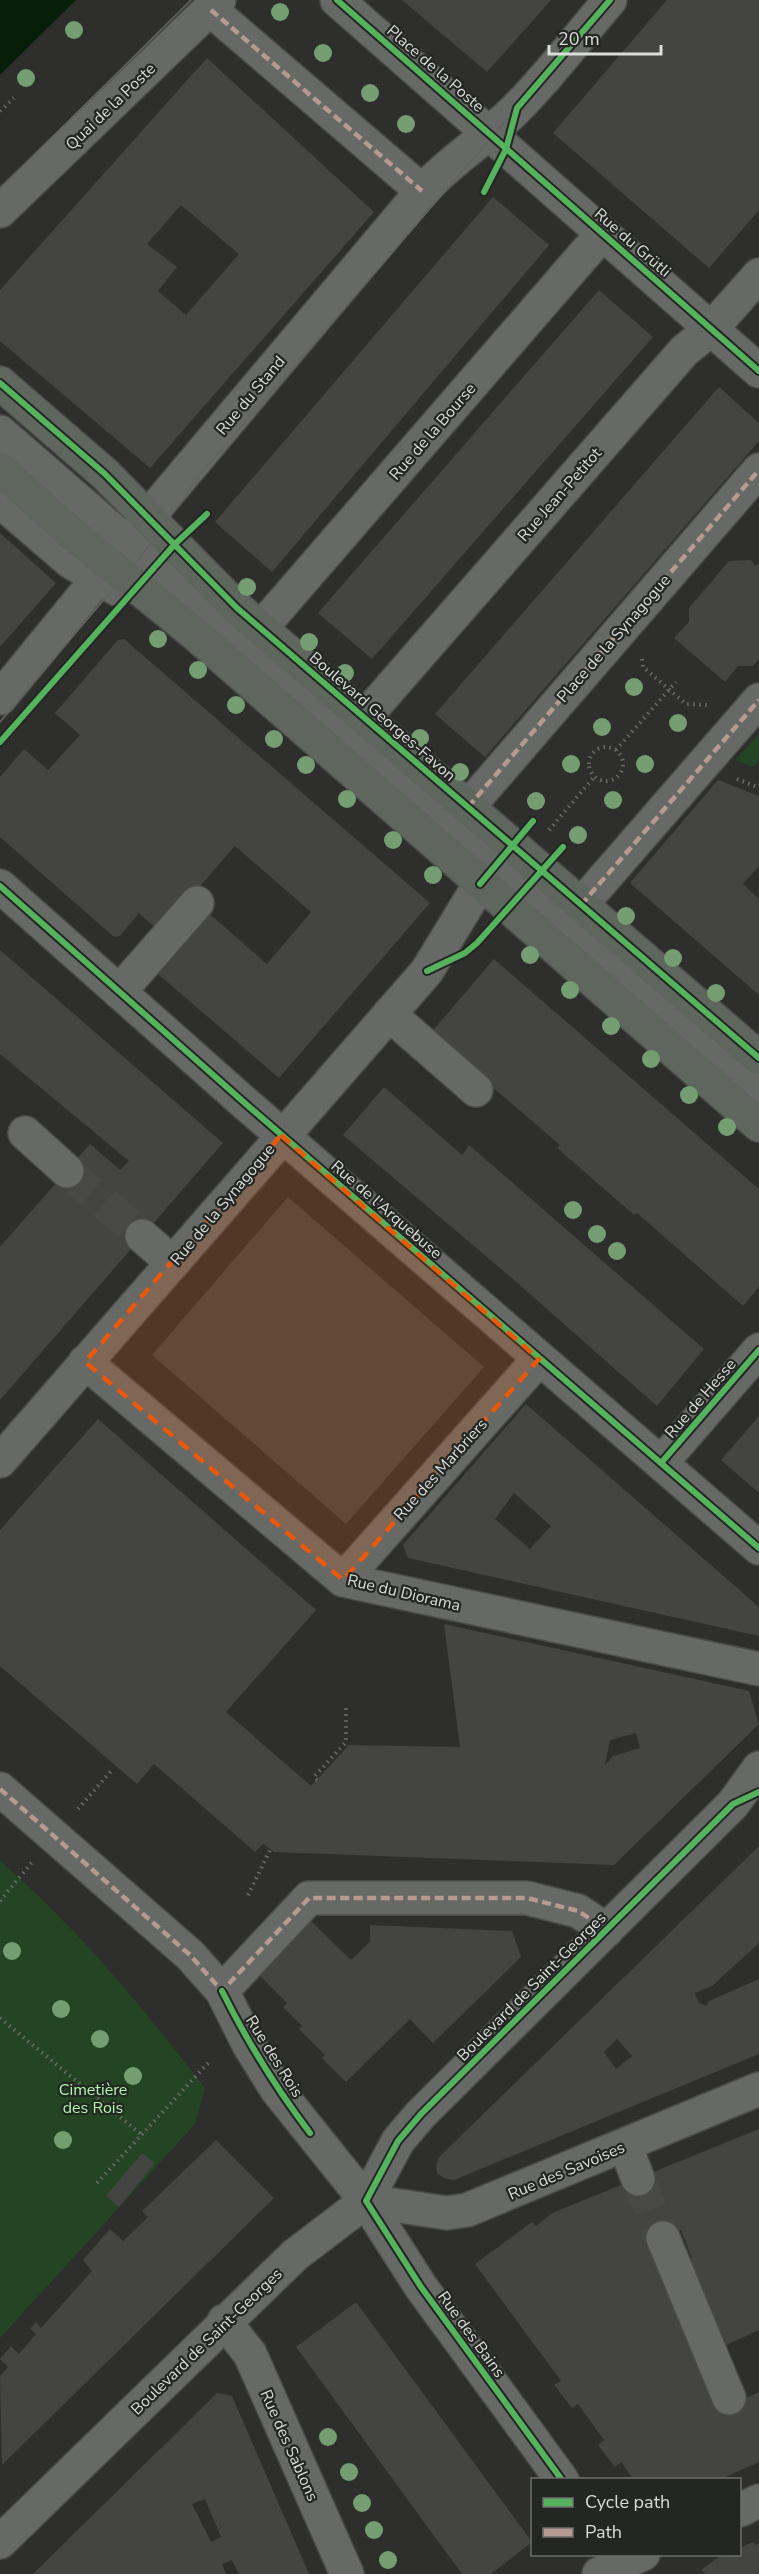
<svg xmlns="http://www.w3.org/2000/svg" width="759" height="2574" font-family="'Nunito Sans',sans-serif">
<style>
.green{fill:#234523}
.water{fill:#071f08}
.building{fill:#444443;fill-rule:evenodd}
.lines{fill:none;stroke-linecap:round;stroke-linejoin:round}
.minor-tunnel{stroke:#484947;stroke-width:33;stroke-dasharray:33 16;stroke-linecap:butt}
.minor-casing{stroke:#4a4b49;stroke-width:36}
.major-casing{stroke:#4a4b49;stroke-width:36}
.path{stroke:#6a6b69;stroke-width:4;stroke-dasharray:1.5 4.5;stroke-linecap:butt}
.minor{stroke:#676967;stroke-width:33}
.major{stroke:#5e665e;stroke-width:33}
.tram{stroke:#646563;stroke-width:1.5}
.quiet{stroke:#b69a8f;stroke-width:4.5;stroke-dasharray:9 4.5;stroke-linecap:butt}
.cycleway-casing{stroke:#232623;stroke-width:10}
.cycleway{stroke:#56b35d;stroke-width:6}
.tree{fill:#749d72}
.marked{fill:#e8590c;fill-opacity:0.2;stroke:#e8590c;stroke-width:4.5;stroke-dasharray:12 8;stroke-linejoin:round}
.labels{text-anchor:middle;stroke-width:4.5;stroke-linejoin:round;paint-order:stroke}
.street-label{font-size:16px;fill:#daddda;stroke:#232623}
.park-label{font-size:16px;fill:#aef7ab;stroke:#232623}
</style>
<rect width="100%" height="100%" fill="#2e2f2d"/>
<path class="green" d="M759 734V760L753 767 735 760Z
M0 1861C79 1929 141 2006 205 2088L195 2124 0 2338Z"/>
<path class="water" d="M0 0H76L0 75Z"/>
<path class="building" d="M402 0H551L487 72Z
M667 0H759V210L709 268 553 133Z
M207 58 374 212 150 468 0 341V290ZM181 205 239 254 186 315 158 291 177 267 147 244Z
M493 197 549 245 272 572 215 522Z
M599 290 653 337 372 659 318 613Z
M719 387 759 423V441L485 757 435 714Z
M0 533 56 583 0 647Z
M751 560 755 566 759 564V659L753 666H738L725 682 674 638 689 622V608L729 561Z
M124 639 430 903 279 1078 152 969 204 909 267 964 311 912 235 846 160 932 139 913 120 936 114 937 0 837V777L24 749 48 770 80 735 55 713 118 640Z
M718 780 759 796V866L743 884 759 899V995L630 883Z
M0 950 223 1143 0 1400V1247L90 1144 120 1170 129 1161 0 1054Z
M494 959 759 1189V1287L743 1306 637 1213 634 1215 595 1181 557 1148 560 1145 430 1034Z
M384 1087 462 1155 469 1145 704 1349 657 1406 514 1280 343 1135Z
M288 1197 484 1367 346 1524 152 1355Z
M526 1404 759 1607V1636L408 1558 403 1545ZM514 1493 551 1526 530 1549 495 1519Z
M759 1416V1493L721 1460Z
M98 1419 316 1610 226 1712 311 1786 349 1745 460 1747 444 1624 749 1691 759 1724 614 1865 274 1852 263 1844 255 1852 154 1764 137 1784 0 1666V1530ZM636 1733 640 1748 613 1756 605 1765 610 1740Z
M759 1846V1943L712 1986 695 1993 698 2002 706 2006 709 2001 759 1979V2054L454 2180 444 2178 437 2173 436 2165 439 2157ZM617 2039 632 2056 616 2069 604 2052Z
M309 1919 351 1960 370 1942V1925L512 1931 521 1957 433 2043 410 2019 346 2082 322 2058 325 2055 299 2029 302 2026 283 2007 287 2003 260 1976Z
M759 2129V2330L722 2347 687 2260 692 2258 681 2230 652 2242 722 2409 759 2392V2462L719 2480H634L621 2462 615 2467 598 2445 604 2440 578 2404 572 2408 554 2385 561 2381 475 2264 532 2222 536 2226 552 2213Z
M216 2140 274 2198 2 2465 0 2376 8 2367 0 2359 11 2346 19 2354 36 2334 30 2329 36 2322 41 2328 92 2271 83 2260 110 2229 123 2241 148 2217 142 2211Z
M142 2153 155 2163 119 2207 106 2196Z
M356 2302 532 2542 491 2574H462L296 2347Z
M217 2393 232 2396 309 2574H239L232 2560 222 2564 226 2574H33ZM205 2499 221 2537 211 2542 192 2504Z
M753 2542 756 2545 759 2543V2574H705L701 2570 723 2554H740V2548Z"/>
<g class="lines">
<path class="minor-tunnel" d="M67 1171 142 1236
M638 2179 663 2238"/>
<defs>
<path id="minor" d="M337 0 759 371
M211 10 422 191
M0 211 219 0
M0 432 759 1092
M0 501 71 562 117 589
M261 628 602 234
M0 698 148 517 422 191C451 160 486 139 516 109 550 75 579 36 610 0
M364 718 684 351 711 329 759 275
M468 807 759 470
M0 886 247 1105 759 1548
M581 905 759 700
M119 992 197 903
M389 1014 476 1090
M25 1133 67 1171
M142 1236 173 1263
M85 1362 343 1580 759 1669
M0 1461 427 971 480 884
M661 1463 759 1350
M343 1580 539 1359
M0 1789 190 1955 222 1991 249 2045 277 2090 366 2201 421 2287 562 2480
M222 1991 309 1898H527L578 1911 607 1930
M625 2145 638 2179
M366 2201 447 2213 467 2210 759 2089
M663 2238 729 2398
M224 2321 250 2354 347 2574
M740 2510 759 2501
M0 2542 295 2255 366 2201 398 2141 421 2114 733 1804 759 1768
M599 2574 643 2554"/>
<path id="major" d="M0 383 105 474 237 608 759 1058
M0 469 71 533 194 633 759 1125"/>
</defs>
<use href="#minor" class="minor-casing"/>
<use href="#major" class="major-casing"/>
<path class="path" d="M0 111 14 98
M642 659 643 667 686 704 707 705
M589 764a17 17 0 1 1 34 0a17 17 0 1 1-34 0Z
M616 750 676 682
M737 779 757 787 759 785
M549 830 595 776
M317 1780 314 1777 346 1742V1708
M78 1809 112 1770
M248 1895 270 1850
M0 1901 32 1862
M0 2018 142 2135
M97 2183 208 2063"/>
<use href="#minor" class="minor"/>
<use href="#major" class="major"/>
<path class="tram" d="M0 189 191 0
M194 633 219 649 261 683 759 1113
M0 722 141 556 203 471 517 108"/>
<path class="quiet" d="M211 10 422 191
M468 807 759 470
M581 905 759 700
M0 1789 190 1955 222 1991 309 1898H527L578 1911 607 1930"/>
<defs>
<path id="cycleway" d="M337 0 759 371
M484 192 506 149 517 108 610 0
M0 383 105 474 237 608 759 1058
M0 742 175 544 207 514
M480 884 533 821
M0 886 247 1105 759 1548
M427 971 465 953 477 943 563 847
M661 1463 759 1350
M222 1991C247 2041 275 2087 310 2133
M562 2480 421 2287 366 2201 398 2141 421 2114 733 1804 759 1792"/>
</defs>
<use href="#cycleway" class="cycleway-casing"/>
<use href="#cycleway" class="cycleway"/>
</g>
<g class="tree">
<circle cx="280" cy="12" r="9"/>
<circle cx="74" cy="30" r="9"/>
<circle cx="323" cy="53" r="9"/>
<circle cx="26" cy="78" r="9"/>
<circle cx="370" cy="93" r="9"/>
<circle cx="406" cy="124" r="9"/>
<circle cx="247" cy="587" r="9"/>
<circle cx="158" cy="639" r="9"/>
<circle cx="309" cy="642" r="9"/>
<circle cx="198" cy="670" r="9"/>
<circle cx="345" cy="673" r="9"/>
<circle cx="634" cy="687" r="9"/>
<circle cx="236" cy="705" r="9"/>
<circle cx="678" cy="723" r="9"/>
<circle cx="602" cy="727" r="9"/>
<circle cx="420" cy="738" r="9"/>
<circle cx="274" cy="739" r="9"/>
<circle cx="571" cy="764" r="9"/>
<circle cx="645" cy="764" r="9"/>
<circle cx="306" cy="765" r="9"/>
<circle cx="460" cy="772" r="9"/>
<circle cx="347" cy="799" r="9"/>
<circle cx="613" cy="800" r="9"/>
<circle cx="536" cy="801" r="9"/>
<circle cx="578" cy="835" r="9"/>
<circle cx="393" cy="840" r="9"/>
<circle cx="433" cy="875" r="9"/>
<circle cx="626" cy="916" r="9"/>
<circle cx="530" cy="955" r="9"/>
<circle cx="673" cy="958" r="9"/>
<circle cx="570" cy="990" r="9"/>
<circle cx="716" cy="993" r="9"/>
<circle cx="611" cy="1026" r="9"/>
<circle cx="651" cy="1059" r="9"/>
<circle cx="689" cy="1095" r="9"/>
<circle cx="727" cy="1127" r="9"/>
<circle cx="573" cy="1210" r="9"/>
<circle cx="597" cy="1234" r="9"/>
<circle cx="617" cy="1251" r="9"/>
<circle cx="12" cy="1951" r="9"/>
<circle cx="61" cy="2009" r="9"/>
<circle cx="100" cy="2039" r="9"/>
<circle cx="133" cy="2076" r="9"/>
<circle cx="63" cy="2140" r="9"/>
<circle cx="328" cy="2437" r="9"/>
<circle cx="349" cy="2472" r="9"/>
<circle cx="362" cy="2503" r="9"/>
<circle cx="374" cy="2530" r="9"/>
<circle cx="388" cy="2560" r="9"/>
</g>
<path class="marked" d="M281 1135 539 1359 343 1580 85 1362Z"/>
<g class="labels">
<g class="street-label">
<text transform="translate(436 68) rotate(41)" y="6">Place de la Poste</text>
<text transform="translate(110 106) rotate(-44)" y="6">Quai de la Poste</text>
<text transform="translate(633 242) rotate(41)" y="6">Rue du Grütli</text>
<text transform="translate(250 395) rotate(-50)" y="6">Rue du Stand</text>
<text transform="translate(432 431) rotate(-49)" y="6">Rue de la Bourse</text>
<text transform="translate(559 494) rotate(-49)" y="6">Rue Jean-Petitot</text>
<text transform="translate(613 638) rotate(-49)" y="6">Place de la Synagogue</text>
<text transform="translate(383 716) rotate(41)" y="6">Boulevard Georges-Favon</text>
<text transform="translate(222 1204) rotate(-50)" y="6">Rue de la Synagogue</text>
<text transform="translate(387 1209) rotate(41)" y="6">Rue de l'Arquebuse</text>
<text transform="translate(700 1398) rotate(-49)" y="6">Rue de Hesse</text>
<text transform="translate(440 1469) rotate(-48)" y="6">Rue des Marbriers</text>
<text transform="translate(404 1592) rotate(13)" y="6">Rue du Diorama</text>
<text transform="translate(531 1986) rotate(-45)" y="6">Boulevard de Saint-Georges</text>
<text transform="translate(275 2056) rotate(58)" y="6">Rue des Rois</text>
<text transform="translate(566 2170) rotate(-23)" y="6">Rue des Savoises</text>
<text transform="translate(472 2334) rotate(54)" y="6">Rue des Bains</text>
<text transform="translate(206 2341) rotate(-44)" y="6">Boulevard de Saint-Georges</text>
<text transform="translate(290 2445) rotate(66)" y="6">Rue des Sablons</text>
</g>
<g class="park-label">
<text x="93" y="2095">Cimetière<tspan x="93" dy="18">des Rois</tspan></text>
</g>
</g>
<rect x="531" y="2478" width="210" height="78" fill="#232623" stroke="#6c6f6c" stroke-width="1.5"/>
<rect x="543" y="2498" width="30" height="9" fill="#56b35d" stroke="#6c6f6c" stroke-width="1.5"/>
<text x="585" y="2508" font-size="18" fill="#daddda">Cycle path</text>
<rect x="543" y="2528" width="30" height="9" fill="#b69a8f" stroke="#6c6f6c" stroke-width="1.5"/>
<text x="585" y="2538" font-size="18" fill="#daddda">Path</text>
<path d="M549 45v9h112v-9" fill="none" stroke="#daddda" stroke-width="3"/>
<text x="558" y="45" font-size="18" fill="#daddda" stroke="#232623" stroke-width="4.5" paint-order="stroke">20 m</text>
</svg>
